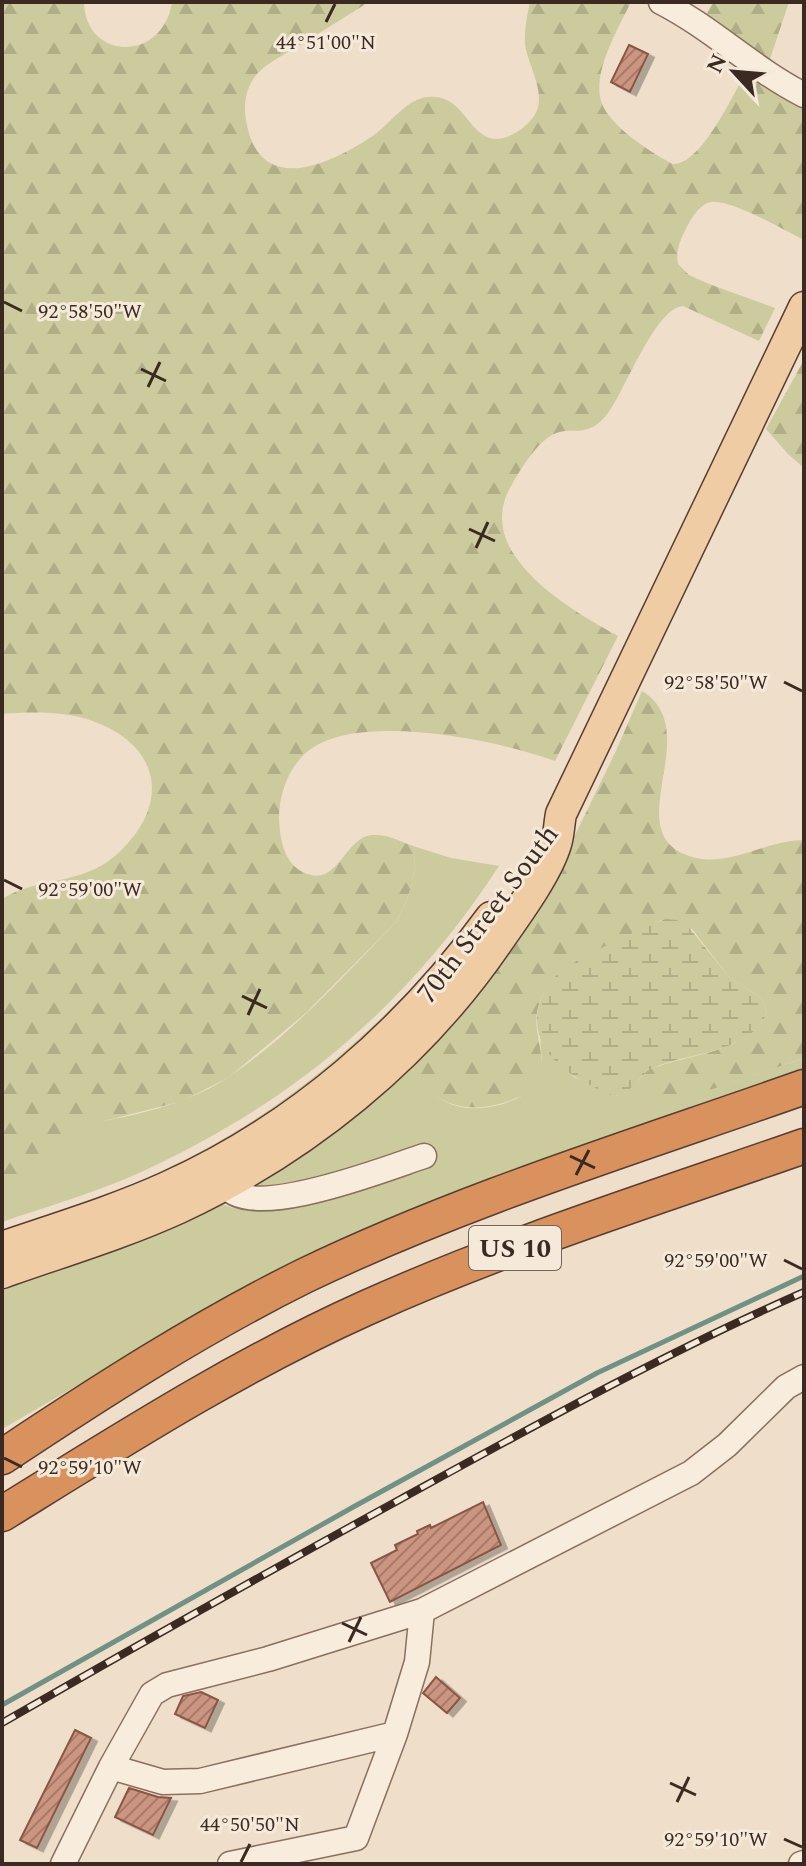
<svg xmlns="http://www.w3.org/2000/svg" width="806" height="1866" font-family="Spectral,serif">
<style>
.green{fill:#cccb9d}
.forest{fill:url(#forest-firs)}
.wetland{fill:url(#wetland-marsh)}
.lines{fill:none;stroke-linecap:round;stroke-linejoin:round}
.stream{stroke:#709184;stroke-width:5}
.building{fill:url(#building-hatch);stroke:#895645;stroke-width:2;filter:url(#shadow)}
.minor-casing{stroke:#8a6f5e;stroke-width:27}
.major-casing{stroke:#583e32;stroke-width:33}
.highway-casing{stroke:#583e32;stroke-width:37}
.minor{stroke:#f8ecdd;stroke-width:24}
.major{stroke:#efcca4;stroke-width:30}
.highway{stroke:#d9915e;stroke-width:34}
.rail-casing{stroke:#3b2a21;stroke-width:8}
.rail{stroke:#f5e9d9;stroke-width:5;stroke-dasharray:15;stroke-linecap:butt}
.ticks{fill:none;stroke:#3b2a21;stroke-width:3}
.labels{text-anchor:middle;stroke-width:6;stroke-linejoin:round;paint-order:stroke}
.shield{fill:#f5e9d9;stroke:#736358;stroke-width:2}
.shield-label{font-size:26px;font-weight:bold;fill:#3b2a21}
.street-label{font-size:28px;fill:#3b2a21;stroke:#f5e9d9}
.ticks-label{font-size:20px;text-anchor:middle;fill:#3b2a21;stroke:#f5e9d9;stroke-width:6;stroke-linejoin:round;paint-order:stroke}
</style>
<defs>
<pattern id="forest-firs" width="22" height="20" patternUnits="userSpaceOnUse" patternTransform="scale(2)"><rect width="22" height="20" fill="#cccb9d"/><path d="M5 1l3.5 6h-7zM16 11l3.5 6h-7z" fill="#b0ae87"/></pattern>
<pattern id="wetland-marsh" width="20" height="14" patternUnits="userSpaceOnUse" patternTransform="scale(2)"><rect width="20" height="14" fill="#cccb9d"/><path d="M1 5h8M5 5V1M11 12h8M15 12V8" fill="none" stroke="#b0ae87"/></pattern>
<pattern id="building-hatch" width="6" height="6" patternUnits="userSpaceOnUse" patternTransform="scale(2)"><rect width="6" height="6" fill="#cb9581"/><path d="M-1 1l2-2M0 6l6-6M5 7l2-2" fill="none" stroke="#a67a69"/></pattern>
<filter id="shadow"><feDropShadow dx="6" dy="3.5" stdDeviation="0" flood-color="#0004"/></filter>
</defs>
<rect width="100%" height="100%" fill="#eedeca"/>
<path class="green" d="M413 846 451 858 499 866C407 1007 292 1103 139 1173 95 1193 48 1206 2 1222 2 1217 1 1209 2 1204 7 1178 56 1138 80 1128 96 1121 116 1119 133 1115 167 1107 201 1096 230 1076 292 1034 344 976 396 922 409 899 418 873 413 846Z
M445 954 441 963 320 1081 183 1167 2 1237V1230C48 1214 95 1200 140 1181 267 1126 351 1053 445 954Z
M540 1040 574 1077 617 1096 630 1089 638 1079 637 1082 731 1083 804 1058V1071L189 1321 2 1429V1283L216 1200C233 1212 250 1210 270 1207L266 1192 251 1184 410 1064C420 1083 439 1103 461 1107 483 1112 523 1103 535 1083 543 1071 542 1054 540 1040Z"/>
<path class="forest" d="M2 2H84C85 61 163 63 172 2H369C345 17 321 32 297 47 283 55 267 63 257 74 246 87 243 104 246 120 259 199 331 164 374 135 391 123 406 99 428 97 468 92 469 150 507 137 517 133 525 127 532 119 550 96 528 68 525 44 524 30 527 16 530 2H631C618 29 595 67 600 97 604 123 651 153 673 164 701 165 733 95 746 72L804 107V240C786 231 729 198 711 202 701 204 694 214 689 223 682 235 675 250 678 264L689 275 709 284 775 308 759 341 683 306C655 308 625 391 608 413 586 443 570 422 549 437 536 446 527 460 518 474 512 484 505 495 503 507 492 565 576 613 618 636L555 761C498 740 376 716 321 743 292 757 279 789 279 819 280 839 284 863 303 872 338 890 344 837 372 835 387 834 400 841 413 846 418 873 409 899 396 922L306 1013 229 1077 183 1101 92 1124 67 1135 29 1166 2 1203V899C37 877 82 885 115 856 173 805 162 743 87 719 59 711 30 712 2 714Z
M713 2H789L769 62 706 15Z
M804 360V468L788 454 766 429Z
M642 691C709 732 611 838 696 858 733 866 767 840 804 840V1058C777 1067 678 1105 654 1099 645 1096 640 1090 637 1082L646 1071C679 1055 753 1053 767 1012L761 998 730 978 692 929 661 920 573 964C550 978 533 1002 537 1030 540 1049 546 1067 535 1085 529 1094 519 1097 509 1101 467 1116 430 1105 410 1064L561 864 615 753Z"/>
<path class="wetland" d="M666 919 677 920 687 925 730 978 761 998 767 1012C753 1053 685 1053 653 1068 637 1075 633 1095 614 1096 577 1081 526 1054 539 1005 543 994 548 982 558 974 578 956 625 938 651 924Z"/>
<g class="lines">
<path class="stream" d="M2 1705 355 1506 597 1373 804 1276"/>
</g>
<path class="building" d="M629 45 648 54 630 92 611 82Z
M483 1502 501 1545 390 1602 371 1563 397 1550 395 1545 418 1534 417 1531 430 1525 431 1528Z
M436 1677 460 1698 447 1713 423 1693Z
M201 1692 218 1700 205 1728 175 1714 183 1696Z
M75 1730 91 1738 37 1848 20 1840Z
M129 1788 158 1797 171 1798 153 1835 115 1817Z"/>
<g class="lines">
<defs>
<path id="minor" d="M661 2C712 28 753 69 804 95
M225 1185C250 1223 387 1168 424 1156
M111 1767 163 1782 200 1781 395 1734
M63 1864 111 1767 152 1694 167 1685 268 1659 422 1611
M230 1864 356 1838 395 1734 417 1662 422 1611 691 1473 727 1445 786 1387 804 1377
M801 1864 804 1863"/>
<path id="major" d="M2 1247C57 1228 114 1211 167 1187 298 1128 407 1032 491 917
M2 1273C61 1252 122 1234 179 1208 305 1149 418 1058 497 943 515 917 547 874 556 844 559 835 559 824 561 814L804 307"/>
<path id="highway" d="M2 1457C100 1392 199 1328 304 1276 464 1199 637 1146 804 1087
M2 1514C120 1441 239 1365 366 1308 508 1244 658 1197 804 1146"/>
</defs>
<use href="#minor" class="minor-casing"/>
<use href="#major" class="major-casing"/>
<use href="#highway" class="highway-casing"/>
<use href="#minor" class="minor"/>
<use href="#major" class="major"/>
<use href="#highway" class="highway"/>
<defs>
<path id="rail" d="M2 1723C134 1647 266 1573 399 1500 532 1427 665 1353 804 1292"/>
</defs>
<use href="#rail" class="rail-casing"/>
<use href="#rail" class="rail"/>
</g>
<path class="ticks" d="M326 22 335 4M4 302 22 311M141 369 166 381M148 387 160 362M469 529 495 541M476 548 488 522M784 682 802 691M4 880 22 889M242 996 267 1008M248 1015 260 989M570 1156 595 1168M576 1175 589 1150M784 1260 802 1269M4 1458 22 1467M342 1623 367 1635M349 1642 361 1617M670 1783 696 1795M677 1802 689 1777M784 1839 802 1847M241 1862 250 1844"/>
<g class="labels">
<rect class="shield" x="469" y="1226" width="92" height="44" rx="6"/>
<g class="shield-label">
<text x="515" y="1257">US 10</text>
</g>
<g class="street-label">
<text transform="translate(487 913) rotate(-53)" y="10">70th Street South</text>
</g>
</g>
<g class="ticks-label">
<text x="326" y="49">44°51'00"N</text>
<text x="90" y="318">92°58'50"W</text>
<text x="716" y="689">92°58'50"W</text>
<text x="90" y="896">92°59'00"W</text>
<text x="716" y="1267">92°59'00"W</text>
<text x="90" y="1474">92°59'10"W</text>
<text x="250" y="1831">44°50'50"N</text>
<text x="716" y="1846">92°59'10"W</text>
</g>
<rect width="806" height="1866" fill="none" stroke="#3b2a21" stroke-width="8"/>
<g transform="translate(734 72) rotate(296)" stroke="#f5e9d9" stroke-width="6" paint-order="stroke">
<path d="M0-6L14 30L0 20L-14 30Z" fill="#3b2a21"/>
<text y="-12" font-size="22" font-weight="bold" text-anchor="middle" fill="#3b2a21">N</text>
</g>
</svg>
